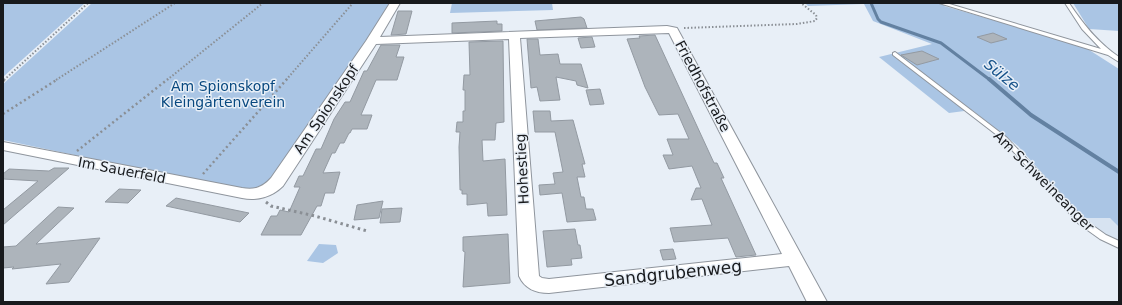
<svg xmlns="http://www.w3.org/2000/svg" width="1122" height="305" font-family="'DejaVu Sans',sans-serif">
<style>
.built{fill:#d7e3f1}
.green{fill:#aac5e4}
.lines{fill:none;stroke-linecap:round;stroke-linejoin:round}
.stream-far1{stroke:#6381a1;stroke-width:3}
.stream{stroke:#6381a1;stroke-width:4}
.building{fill:#adb4bb;stroke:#939aa2}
.service-casing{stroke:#8f959d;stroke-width:2}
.minor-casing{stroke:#8f959d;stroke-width:2}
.path-far2{stroke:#8a8f95;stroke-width:2;stroke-dasharray:1.5 2;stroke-linecap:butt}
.path-far1{stroke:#8a8f95;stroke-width:2.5;stroke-dasharray:2 3;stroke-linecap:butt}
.path{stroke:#8a8f95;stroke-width:3;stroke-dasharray:2.5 3.5;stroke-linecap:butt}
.service{fill:#fff;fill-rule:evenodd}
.minor{fill:#fff;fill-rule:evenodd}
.labels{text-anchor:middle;stroke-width:3;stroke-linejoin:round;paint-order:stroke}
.park-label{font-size:14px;fill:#08487f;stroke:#e8eff7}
.street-label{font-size:14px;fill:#181a1d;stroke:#e8eff7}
.water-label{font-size:15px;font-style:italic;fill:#16528a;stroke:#e8eff7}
.near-street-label{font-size:17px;fill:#181a1d;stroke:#e8eff7}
</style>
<rect width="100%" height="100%" fill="#e8eff7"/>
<path class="built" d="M1082 218H1110L1119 227V241L1110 239Z"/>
<path class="green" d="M3 3H85L3 77Z
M92 3H391L366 42 267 184 252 190 236 189 3 140V84Z
M452 3H552L553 10 450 13Z
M805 3H948L944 6 1083 46 1119 69V227L1110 218H1082L1018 146 972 110 949 113 879 57 932 44 873 21 864 4 808 6Z
M1073 3H1119V31L1089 29Z
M319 244 336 245 338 253 323 263 307 261Z"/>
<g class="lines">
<path class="stream-far1" d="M871 3 878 19 881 22 941 43 990 80"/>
<path class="stream" d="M989 79 1031 115 1119 172"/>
</g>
<path class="building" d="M398 11H412L406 34 391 35Z
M581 17 584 19 587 28 537 30 535 21Z
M497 21V24H502V31L452 33V23Z
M993 33 1007 39 991 43 977 37Z
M655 35 714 163H717L724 178H721L756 255 736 257 728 238 674 242 670 228 712 225 702 199 691 200 696 188H701L692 166 669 169 663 155H673L667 139H689L678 114 659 115 645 87 627 39 640 38 639 36Z
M592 37 595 47 581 48 578 38Z
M527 39H538L540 55 558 54 560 64H581L588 88 577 85 576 81 556 77 560 100 540 101 537 87 531 88Z
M503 41 504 122 496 123 495 140H482L483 161 505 159 507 215 488 216 487 203 467 205V194H462V190H460L459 147 460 132H456L457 122H463V111H465V90H463L464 75H470L469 42Z
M381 45H400L396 57H404L397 80H376L361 115H372L367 129H352L350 133H349L344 143H340L335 153H332L323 173 340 172 334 193H325L321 206H317L301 235H261L271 216H277L280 210 289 212 300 187H294L299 176H303L316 149H321L334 119 345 102H350L364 71H367Z
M922 51 939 59 917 65 901 55Z
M600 89 604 104 590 105 586 90Z
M533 111H550L551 121 573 120 585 164H582L585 177H577L581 197H584L586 209H593L596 220 567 222 562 193 540 195 539 185 555 184 553 173 563 172 555 132H535Z
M54 168H69L3 225V210L38 181 3 179V174L9 169 49 171Z
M119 189 141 190 128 203 105 202Z
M176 198 249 213 240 222 166 206Z
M383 201 379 218 354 220 357 205Z
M58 207 74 208 36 244 100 238 69 282 46 284 61 264 12 269 14 267 3 268V247L16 246Z
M402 208 400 222 380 223 382 209Z
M575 229 578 245H580L582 258 571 259 572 265 547 267 543 231Z
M508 234 510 283 463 287 465 252 463 251V237Z
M673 249 676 259 663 260 660 250Z"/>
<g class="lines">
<defs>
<path id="service" d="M939 3H946L1101 49 1082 29 1065 3H1069C1083 24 1098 43 1119 57V62L1108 55Z
M895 52 1006 137 1085 220 1106 235 1119 241V248L1100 239 1079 224 1002 139 893 55V53Z"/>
<path id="minor" d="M390 3H400L380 37 667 26 677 28 827 302H807L789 266 549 293C536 293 525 289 519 276L509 39 376 44 283 186C272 197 257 201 242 198L3 150V142L242 188C254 190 262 188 271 178L366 41ZM669 33 782 254 549 279 542 278 539 276 520 38Z"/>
</defs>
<use href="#service" class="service-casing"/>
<use href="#minor" class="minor-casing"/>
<path class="path-far2" d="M684 28 797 24 815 21 817 18 816 15 801 3
M4 80 88 3
M56 80 175 3
M167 80 263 3
M286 80 353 3"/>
<path class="path-far1" d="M3 81 6 79
M3 114 58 79
M77 151 168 79
M203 174 287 79"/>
<path class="path" d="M266 202 271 206 315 216 367 231"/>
<use href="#service" class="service"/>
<use href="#minor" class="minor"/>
</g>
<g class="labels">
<g class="park-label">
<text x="223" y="91">Am Spionskopf<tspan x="223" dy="16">Kleingärtenverein</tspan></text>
</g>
<g class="street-label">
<text transform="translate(703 86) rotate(62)" y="5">Friedhofstraße</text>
<text transform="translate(326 109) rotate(-56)" y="5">Am Spionskopf</text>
<text transform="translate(522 169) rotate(-93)" y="5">Hohestieg</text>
<text transform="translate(122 170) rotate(11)" y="5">Im Sauerfeld</text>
<text transform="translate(1044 181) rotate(45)" y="5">Am Schweineanger</text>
</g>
<g class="water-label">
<text transform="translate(1002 75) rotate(39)" y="5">Sülze</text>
</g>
<g class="near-street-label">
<text transform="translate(673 273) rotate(-6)" y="6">Sandgrubenweg</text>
</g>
</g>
<rect width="1122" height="305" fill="none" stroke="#181a1d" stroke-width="8"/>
</svg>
